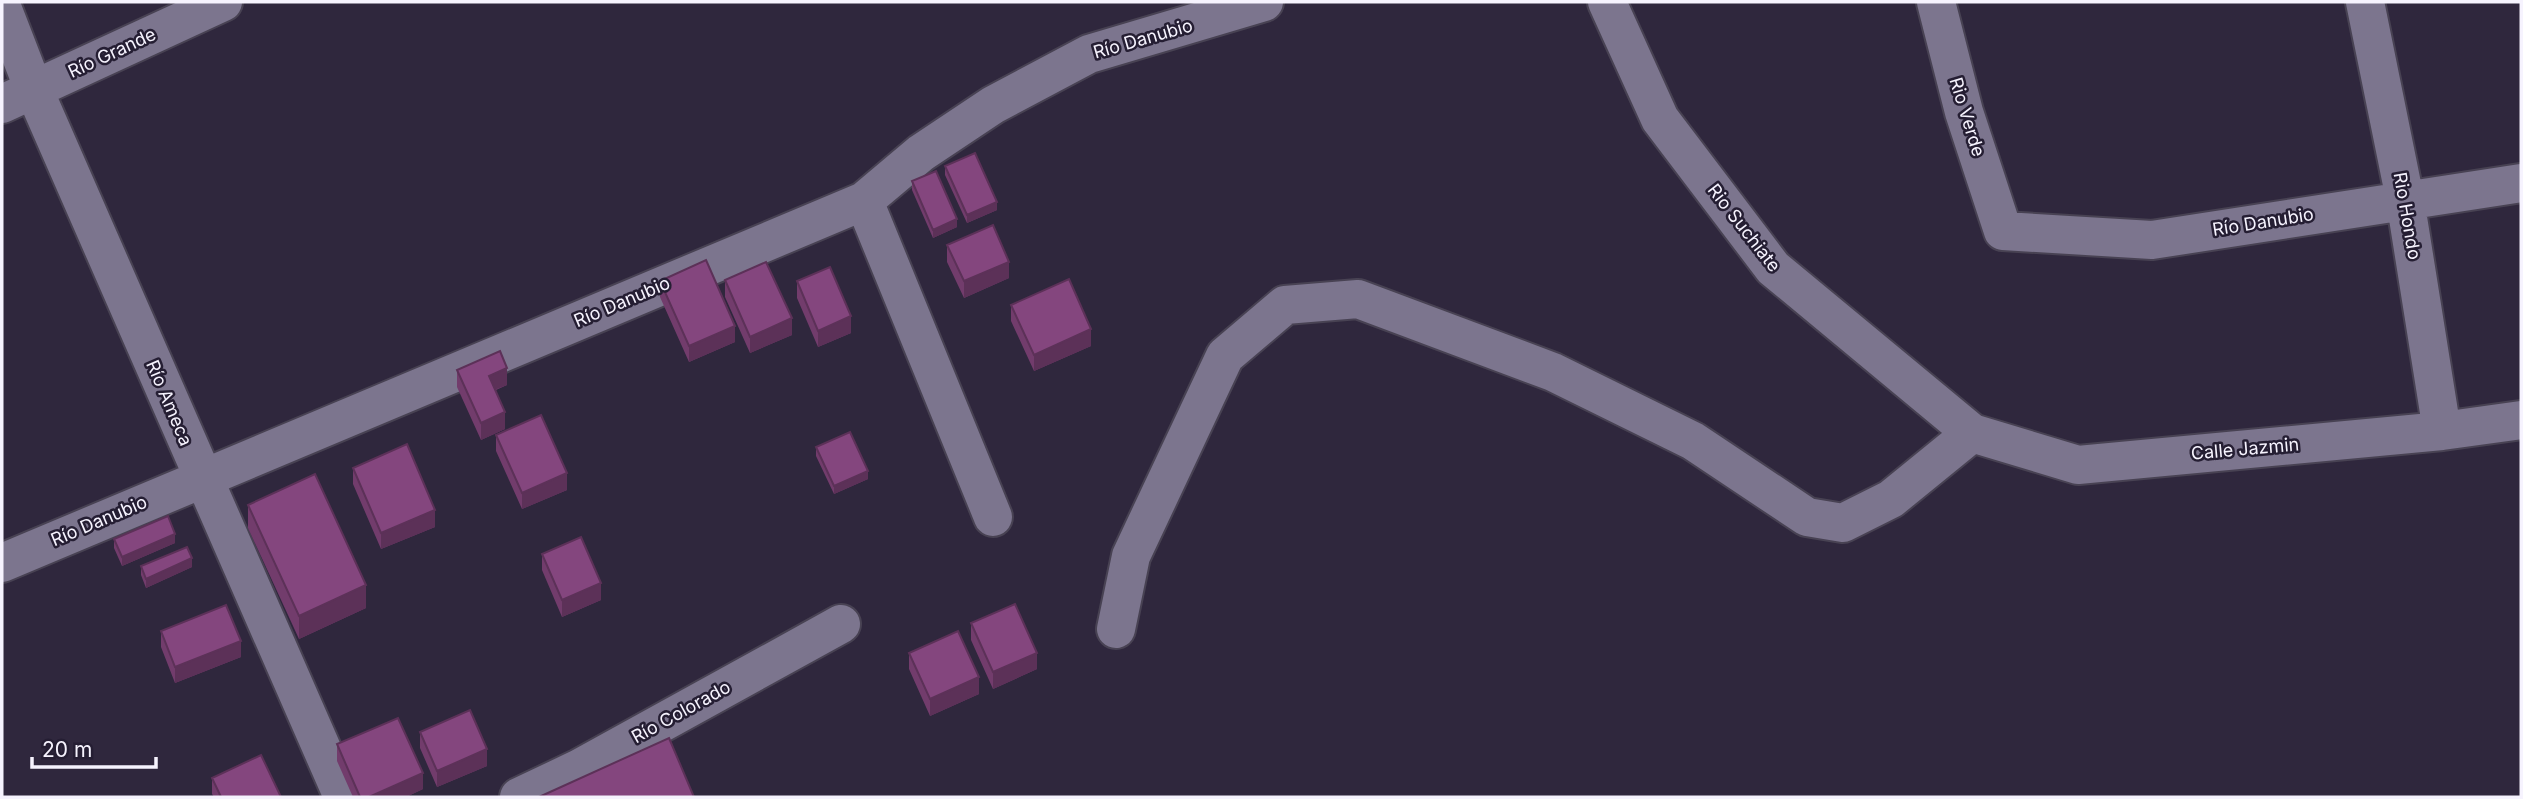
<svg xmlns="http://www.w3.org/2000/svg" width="2523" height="799" font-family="Inter,sans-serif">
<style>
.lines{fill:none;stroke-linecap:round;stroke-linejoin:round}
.minor-casing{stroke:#484253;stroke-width:42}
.minor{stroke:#7c758e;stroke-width:38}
.wall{fill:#723c6c}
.shaded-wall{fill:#5c3158}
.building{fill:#84467e;stroke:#5c3158;stroke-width:2}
.labels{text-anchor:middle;stroke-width:5;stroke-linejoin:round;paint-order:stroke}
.street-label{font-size:18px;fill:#f6f3fe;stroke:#251e33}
</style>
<rect width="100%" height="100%" fill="#2f273d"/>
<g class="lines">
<defs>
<path id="minor" d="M1607 2 1660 119 1773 268 1972 433 2078 465 2442 431 2521 420
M1936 2 1964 112 2003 231 2152 240 2521 183
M2365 2 2405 199 2442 431
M2 7 34 90 343 797
M2 104 223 2
M864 201 993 517
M2 563 864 201 921 153 993 105 1089 54 1264 2
M1116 629 1131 556 1225 356 1285 305 1358 299 1553 372 1693 441 1807 517 1843 523 1891 499 1972 433
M519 797 580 768 841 624"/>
</defs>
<use href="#minor" class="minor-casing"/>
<use href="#minor" class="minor"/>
</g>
<path class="wall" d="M945 166 997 210 967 223 945 175Z
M912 181 957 227 933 238 912 190Z
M947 245 1009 278 964 298 947 262Z
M725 280 792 335 750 353 725 297Z
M660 281 735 342 689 362 660 297Z
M797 281 851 333 818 347 797 298Z
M1011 305 1091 346 1034 371 1011 321Z
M457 370 507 385 496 390 505 429 481 440 457 387Z
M496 435 567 490 522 509 496 451Z
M816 447 868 479 834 494 816 456Z
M353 468 435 527 381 549 353 484Z
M248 505 366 608 299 639 248 528Z
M114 539 175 543 122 566 114 548Z
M542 554 601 600 562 617 542 570Z
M141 566 192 567 146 588 141 575Z
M971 623 1037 669 993 689 971 640Z
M161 631 241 657 175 683 161 647Z
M909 653 979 694 930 716 909 669Z
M420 732 487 766 437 787 420 748Z
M337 744 423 789 406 797H353L337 761Z
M212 778 281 797H214L212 794Z"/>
<path class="shaded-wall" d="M997 202V210L967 223V215Z
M957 219V227L933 238V230Z
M1009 262V278L964 298V281Z
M851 316V333L818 347V331Z
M792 318V335L750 353V337Z
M735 326V342L689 362V346Z
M1091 329V346L1034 371V355Z
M507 368V385L489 392V376Z
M505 412V429L481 440V423Z
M868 471V479L834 494V486Z
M567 473V490L522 509V493Z
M435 510V527L381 549V533Z
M175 534V543L122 566V557Z
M192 558V567L146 588V579Z
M601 583V600L562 617V600Z
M366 585V608L299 639V616Z
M241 641V657L175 683V667Z
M1037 653V669L993 689V672Z
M979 677V694L930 716V699Z
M487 749V766L437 787V771Z
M423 773V789L406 797H369Z"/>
<path class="building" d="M975 153 997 202 967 215 945 166Z
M936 171 957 219 933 230 912 181Z
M993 225 1009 262 964 281 947 245Z
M706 260 735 326 689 346 660 281Z
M766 262 792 318 750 337 725 280Z
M830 267 851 316 818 331 797 281Z
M1069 279 1091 329 1034 355 1011 305Z
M500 351 507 368 489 376 505 412 481 423 457 370Z
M541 415 567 473 522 493 496 435Z
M850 432 868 471 834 486 816 447Z
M407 444 435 510 381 533 353 468Z
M315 474 366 585 299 616 248 505Z
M168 516 175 534 122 557 114 539Z
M581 537 601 583 562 600 542 554Z
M187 547 192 558 146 579 141 566Z
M1015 604 1037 653 993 672 971 623Z
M226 605 241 641 175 667 161 631Z
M958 631 979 677 930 699 909 653Z
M470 710 487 749 437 771 420 732Z
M398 718 423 773 369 797H360L337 744Z
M669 738 694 797H539Z
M261 755 281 797H221L212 778Z"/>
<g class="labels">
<g class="street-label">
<text transform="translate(1143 39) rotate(-16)" y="6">Río Danubio</text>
<text transform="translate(112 53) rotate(-25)" y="6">Río Grande</text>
<text transform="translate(1967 117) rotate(73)" y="6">Rio Verde</text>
<text transform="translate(2407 216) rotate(80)" y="6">Rio Hondo</text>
<text transform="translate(2263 222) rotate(-9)" y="6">Río Danubio</text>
<text transform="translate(1744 228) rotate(52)" y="6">Rio Suchiate</text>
<text transform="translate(622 302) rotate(-23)" y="6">Río Danubio</text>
<text transform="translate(169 403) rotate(67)" y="6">Río Ameca</text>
<text transform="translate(2245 449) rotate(-5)" y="6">Calle Jazmin</text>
<text transform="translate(99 521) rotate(-23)" y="6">Río Danubio</text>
<text transform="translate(681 712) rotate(-29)" y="6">Río Colorado</text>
</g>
</g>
<rect width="2523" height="799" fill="none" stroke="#f6f3fe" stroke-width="7"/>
<path d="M32 757v10h124v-10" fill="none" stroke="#f6f3fe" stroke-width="3.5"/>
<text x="42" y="757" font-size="21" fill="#f6f3fe" stroke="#251e33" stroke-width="5" paint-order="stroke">20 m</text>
</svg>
